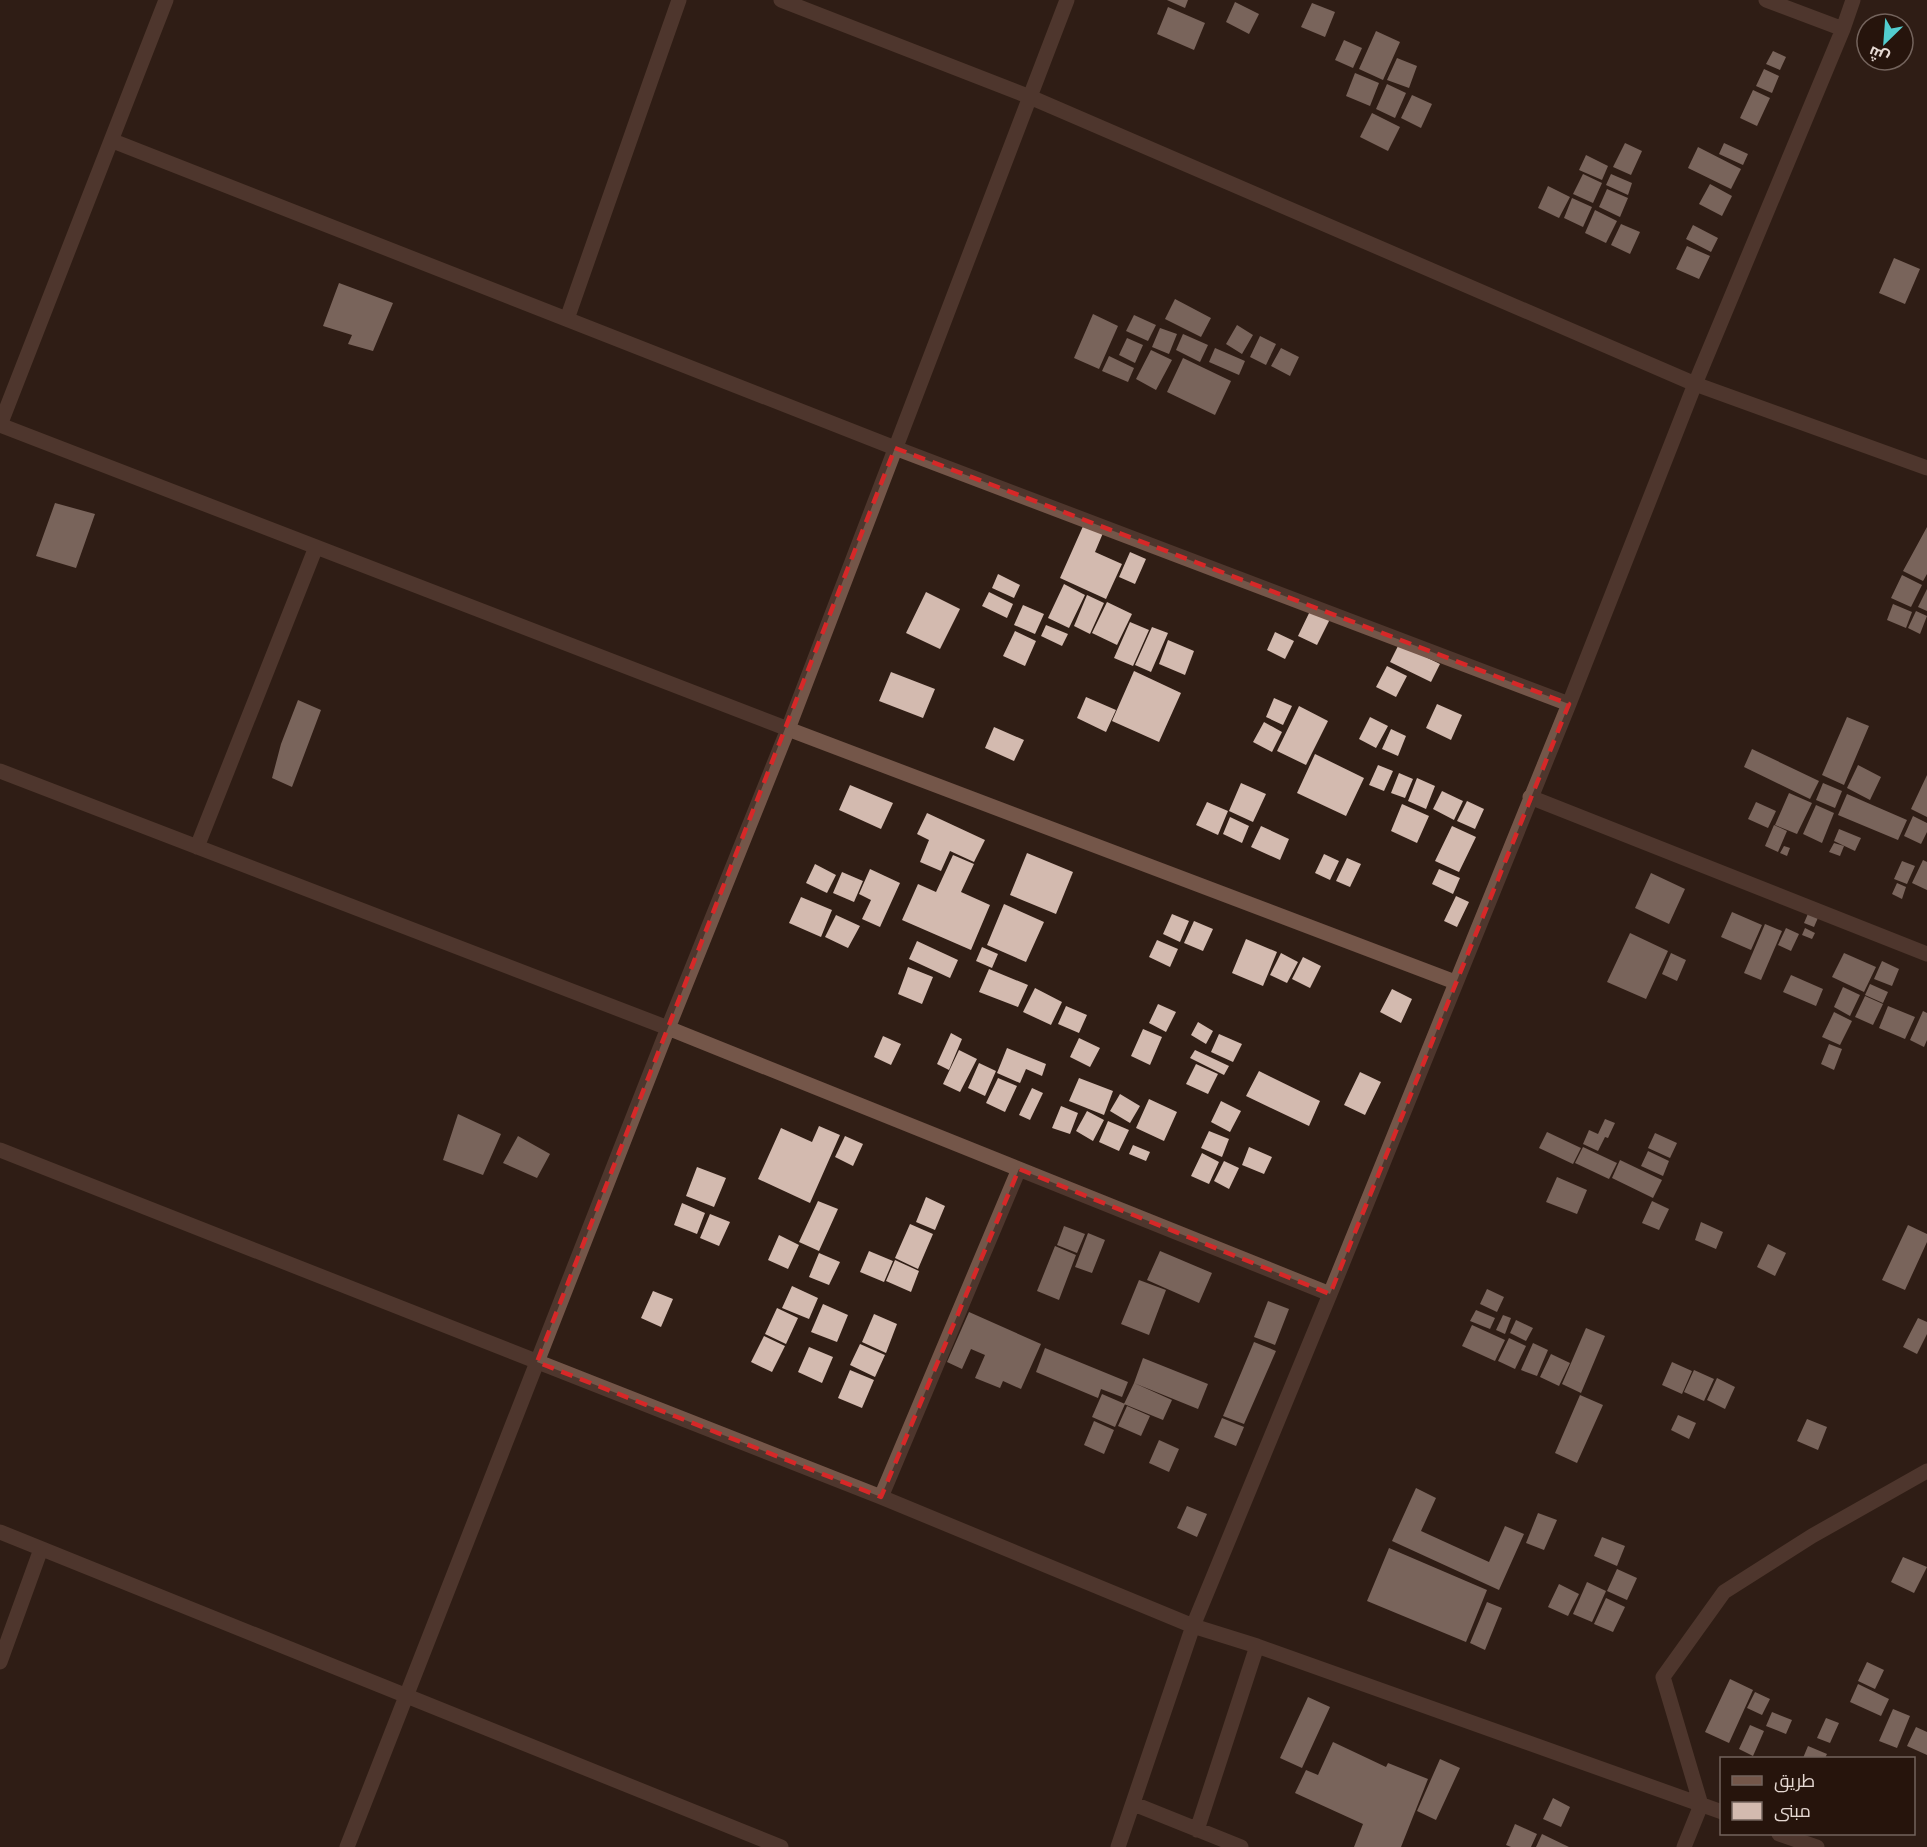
<svg xmlns="http://www.w3.org/2000/svg" width="1927" height="1847" font-family="Inter,Cairo,sans-serif">
<style>
.building{fill:#d3baaf}
.lines{fill:none;stroke-linecap:round;stroke-linejoin:round}
.street{stroke:#745649;stroke-width:15}
.marked{fill:none;stroke:#d62828;stroke-width:4.5;stroke-dasharray:12 8;stroke-linejoin:round}
</style>
<rect width="100%" height="100%" fill="#301e15"/>
<path class="building" d="M1167 0H1188L1185 8Z
M1235 2 1259 14 1249 34 1226 22Z
M1312 3 1335 12 1325 37 1301 27Z
M1168 7 1205 23 1194 50 1157 34Z
M1376 31 1400 42 1383 80 1359 69Z
M1344 40 1362 48 1353 68 1335 60Z
M1773 51 1786 57 1780 70 1766 64Z
M1397 58 1417 66 1409 88 1387 80Z
M1764 69 1779 76 1772 93 1756 86Z
M1355 73 1379 83 1370 106 1346 96Z
M1387 84 1406 93 1395 118 1376 109Z
M1753 90 1770 98 1757 126 1740 118Z
M1412 95 1432 104 1421 128 1401 118Z
M1372 113 1400 127 1388 151 1360 137Z
M1625 143 1642 151 1631 175 1613 167Z
M1724 143 1748 154 1743 165 1719 154Z
M1698 147 1741 169 1731 189 1688 168Z
M1586 155 1608 166 1602 180 1579 170Z
M1583 174 1602 183 1593 203 1573 194Z
M1611 174 1632 183 1628 195 1606 185Z
M1710 184 1732 196 1722 216 1699 204Z
M1548 186 1570 197 1559 218 1538 208Z
M1607 189 1628 198 1620 217 1599 207Z
M1572 198 1592 207 1583 227 1564 218Z
M1595 210 1617 221 1606 243 1585 233Z
M1621 224 1640 232 1630 254 1611 245Z
M1693 225 1718 238 1711 252 1686 239Z
M1687 246 1710 256 1699 279 1676 269Z
M1894 258 1920 269 1905 304 1879 293Z
M339 283 393 303 373 351 348 344 352 335 323 326Z
M1175 299 1211 318 1201 337 1165 319Z
M1093 314 1118 326 1099 369 1074 358Z
M1134 315 1156 325 1148 341 1126 331Z
M1237 325 1253 335 1242 354 1226 344Z
M1160 328 1177 334 1169 354 1152 347Z
M1183 334 1208 345 1200 362 1176 350Z
M1260 336 1276 344 1266 365 1250 357Z
M1127 338 1143 345 1135 363 1119 355Z
M1215 348 1245 361 1239 375 1209 362Z
M1281 348 1299 357 1290 376 1271 366Z
M1151 350 1172 360 1156 390 1136 379Z
M1109 356 1134 368 1128 382 1102 371Z
M1183 358 1231 381 1215 415 1167 392Z
M55 503 95 514 76 568 36 556Z
M1084 524 1103 533 1095 552 1122 564 1106 599 1060 578Z
M1927 527V574L1923 581 1903 571Z
M1130 552 1146 559 1135 584 1119 577Z
M998 574 1020 585 1014 598 992 588Z
M1902 575 1922 585 1911 607 1891 598Z
M1064 584 1085 595 1069 628 1048 618Z
M1927 589V611L1918 607Z
M926 592 960 609 940 649 906 633Z
M989 592 1013 604 1007 618 982 606Z
M1087 595 1104 603 1090 634 1074 626Z
M1107 602 1132 614 1117 645 1092 633Z
M1893 604 1912 612 1906 628 1887 620Z
M1023 605 1044 614 1035 634 1014 625Z
M1311 609 1330 619 1317 645 1298 636Z
M1916 611 1927 616 1920 634 1908 628Z
M1130 622 1149 630 1133 666 1114 658Z
M1046 625 1068 634 1062 646 1041 636Z
M1152 627 1168 633 1151 672 1135 665Z
M1015 631 1036 641 1025 666 1003 656Z
M1275 632 1294 641 1285 659 1267 650Z
M1168 640 1194 651 1185 675 1159 664Z
M1399 644 1440 664 1431 682 1390 662Z
M1387 666 1407 676 1396 697 1376 687Z
M1134 671 1181 693 1159 742 1112 721Z
M891 672 935 689 923 718 879 701Z
M1086 697 1116 710 1106 732 1077 718Z
M1274 698 1292 706 1283 725 1266 717Z
M298 700 321 710 292 787 272 778 281 744Z
M1437 704 1462 715 1451 740 1426 728Z
M1299 706 1328 721 1306 765 1277 751Z
M1370 717 1388 726 1376 748 1359 739Z
M1847 717 1869 726 1844 785 1822 775Z
M1264 722 1282 732 1272 752 1253 742Z
M994 727 1024 740 1014 761 985 748Z
M1391 729 1406 736 1398 756 1382 749Z
M1752 749 1819 781 1810 799 1744 767Z
M1315 754 1364 778 1346 816 1297 793Z
M1378 765 1393 771 1384 791 1369 785Z
M1858 765 1881 777 1870 800 1847 788Z
M1399 773 1413 779 1405 798 1391 793Z
M1927 775V817L1911 809Z
M1417 778 1435 786 1426 809 1408 801Z
M1241 783 1266 794 1253 822 1229 811Z
M1823 783 1842 791 1835 808 1816 800Z
M850 785 893 803 881 829 839 810Z
M1442 791 1463 801 1454 820 1433 809Z
M1789 793 1812 803 1797 834 1775 825Z
M1847 794 1907 820 1898 840 1838 815Z
M1467 801 1484 809 1475 829 1457 821Z
M1207 802 1228 811 1218 835 1196 825Z
M1756 802 1776 811 1768 828 1748 819Z
M1402 804 1429 816 1417 843 1391 831Z
M1816 805 1834 813 1822 843 1803 834Z
M927 813 985 840 974 862 950 851 941 871 920 862 929 840 917 834Z
M1913 816 1927 823V832L1921 844 1904 836Z
M1230 817 1249 826 1242 843 1223 834Z
M1774 825 1787 831 1778 852 1765 846Z
M1261 826 1289 839 1280 860 1251 847Z
M1452 826 1476 837 1459 872 1435 861Z
M1839 829 1861 838 1855 851 1834 841Z
M1834 843 1844 846 1840 856 1829 852Z
M1784 846 1790 848 1787 856 1780 853Z
M1027 853 1073 872 1056 914 1010 895Z
M1324 854 1339 861 1330 880 1315 873Z
M953 855 974 864 961 892 990 905 971 950 902 920 918 884 936 892Z
M1347 858 1361 864 1350 887 1336 881Z
M1923 860 1927 862V890L1912 883Z
M1902 861 1915 866 1907 884 1894 879Z
M815 864 836 875 827 893 806 883Z
M870 869 900 883 880 927 862 919 871 900 859 894Z
M1439 869 1460 878 1453 894 1432 884Z
M842 872 863 881 854 902 833 893Z
M1651 873 1685 889 1669 924 1635 908Z
M1897 883 1906 887 1902 899 1892 894Z
M1456 896 1469 902 1457 927 1444 921Z
M801 897 832 910 821 937 789 923Z
M1004 904 1044 922 1026 962 987 945Z
M1810 909 1820 913 1814 927 1804 923Z
M1732 912 1762 925 1751 950 1721 937Z
M1172 914 1189 921 1180 942 1163 934Z
M836 915 860 926 848 948 825 937Z
M1194 921 1213 929 1203 951 1184 943Z
M1765 924 1782 931 1761 980 1744 973Z
M1786 928 1799 934 1791 951 1778 945Z
M1805 928 1815 933 1812 939 1802 935Z
M1630 933 1668 951 1646 999 1607 982Z
M1246 939 1277 952 1263 986 1232 973Z
M1157 940 1178 949 1170 967 1149 957Z
M917 941 958 960 950 978 909 959Z
M982 947 998 954 992 968 976 961Z
M1281 953 1298 962 1287 983 1270 975Z
M1671 953 1686 960 1677 981 1662 974Z
M1844 953 1876 967 1864 992 1832 977Z
M1303 957 1321 966 1310 988 1292 979Z
M1882 961 1899 969 1892 986 1874 979Z
M908 967 933 977 922 1004 898 994Z
M989 969 1028 985 1018 1007 979 992Z
M1791 975 1823 989 1816 1006 1783 992Z
M1870 984 1888 992 1883 1003 1865 995Z
M1843 987 1860 995 1850 1016 1834 1007Z
M1035 988 1062 1002 1051 1025 1023 1012Z
M1392 989 1412 999 1401 1023 1380 1012Z
M1865 996 1883 1004 1873 1025 1855 1017Z
M1158 1004 1176 1012 1166 1032 1149 1023Z
M1066 1006 1087 1015 1079 1033 1058 1024Z
M1888 1006 1915 1017 1905 1039 1879 1028Z
M1923 1011 1927 1013V1040L1924 1047 1910 1040Z
M1834 1012 1852 1021 1840 1045 1822 1037Z
M1198 1022 1213 1031 1206 1044 1191 1035Z
M1143 1029 1162 1037 1150 1065 1131 1056Z
M951 1033 962 1039 949 1070 937 1064Z
M1219 1034 1242 1044 1233 1062 1211 1052Z
M883 1036 901 1044 891 1065 874 1057Z
M1079 1038 1100 1048 1090 1067 1070 1057Z
M1829 1044 1842 1049 1834 1070 1821 1064Z
M1007 1048 1046 1064 1042 1076 1026 1069 1020 1083 997 1073Z
M959 1050 977 1059 960 1092 943 1084Z
M1195 1050 1229 1066 1224 1075 1190 1058Z
M979 1063 996 1071 985 1096 968 1088Z
M1196 1064 1218 1074 1208 1094 1186 1084Z
M1259 1071 1320 1101 1309 1126 1246 1096Z
M1360 1072 1381 1082 1365 1115 1344 1105Z
M998 1078 1017 1086 1005 1112 986 1103Z
M1079 1078 1113 1091 1104 1115 1069 1101Z
M1032 1088 1043 1093 1030 1120 1019 1115Z
M1120 1094 1140 1106 1130 1123 1110 1111Z
M1149 1099 1177 1112 1164 1141 1136 1128Z
M1221 1101 1241 1111 1230 1132 1211 1122Z
M1061 1106 1078 1113 1070 1134 1052 1128Z
M1087 1111 1104 1120 1093 1141 1076 1131Z
M458 1114 501 1134 483 1175 443 1160Z
M1605 1119 1615 1123 1608 1138 1605 1137 1598 1151 1583 1144 1589 1130 1598 1134Z
M1108 1121 1129 1130 1119 1151 1099 1142Z
M819 1126 840 1135 810 1203 758 1179 781 1128 812 1142Z
M1209 1131 1229 1139 1222 1157 1201 1148Z
M1547 1132 1581 1148 1573 1164 1539 1148Z
M1655 1133 1677 1143 1670 1158 1648 1148Z
M518 1136 550 1154 537 1178 503 1163Z
M845 1136 863 1144 853 1166 835 1157Z
M1133 1145 1150 1152 1146 1161 1129 1154Z
M1249 1147 1272 1157 1264 1174 1242 1165Z
M1583 1147 1617 1163 1609 1179 1575 1163Z
M1648 1151 1669 1161 1663 1176 1641 1166Z
M1202 1153 1219 1162 1209 1184 1191 1176Z
M1620 1160 1662 1180 1653 1198 1612 1178Z
M1224 1161 1239 1168 1229 1189 1214 1181Z
M697 1167 726 1178 714 1207 686 1196Z
M1557 1177 1587 1190 1577 1214 1546 1202Z
M926 1197 945 1206 935 1230 916 1222Z
M818 1201 838 1209 819 1251 799 1242Z
M1652 1201 1669 1209 1659 1230 1642 1223Z
M682 1203 705 1213 697 1234 674 1225Z
M710 1214 730 1222 719 1246 700 1238Z
M1701 1222 1723 1232 1716 1249 1695 1240Z
M910 1224 933 1234 918 1269 895 1258Z
M1908 1225 1927 1234V1242L1905 1290 1882 1280Z
M1064 1226 1085 1234 1077 1253 1057 1245Z
M1088 1233 1105 1240 1092 1273 1075 1267Z
M779 1235 799 1245 788 1269 768 1260Z
M1768 1244 1786 1253 1775 1276 1757 1267Z
M1055 1246 1076 1255 1059 1300 1037 1291Z
M869 1251 893 1261 884 1282 860 1272Z
M1160 1251 1212 1273 1199 1303 1147 1280Z
M819 1253 840 1262 829 1285 809 1277Z
M895 1260 919 1271 911 1292 886 1281Z
M1139 1280 1166 1290 1149 1335 1121 1324Z
M792 1286 818 1298 809 1319 782 1308Z
M1487 1289 1504 1297 1497 1312 1480 1304Z
M653 1291 673 1299 661 1327 641 1318Z
M1268 1301 1289 1309 1275 1345 1254 1337Z
M823 1304 848 1315 837 1342 811 1332Z
M777 1308 798 1318 786 1344 765 1334Z
M1476 1310 1495 1318 1490 1329 1470 1321Z
M969 1312 1041 1344 1021 1389 1003 1381 1000 1388 975 1378 985 1355 971 1349 962 1369 947 1362Z
M874 1314 897 1324 886 1353 862 1342Z
M1503 1315 1511 1318 1505 1334 1496 1330Z
M1918 1318 1927 1322V1334L1917 1354 1903 1347Z
M1516 1320 1533 1328 1526 1341 1510 1333Z
M1472 1325 1505 1340 1495 1361 1462 1346Z
M1586 1328 1605 1336 1581 1393 1562 1384Z
M764 1336 785 1346 772 1372 751 1362Z
M1509 1338 1526 1346 1515 1369 1498 1361Z
M1254 1342 1276 1351 1244 1424 1223 1416Z
M1533 1343 1548 1350 1537 1376 1521 1370Z
M860 1344 885 1355 875 1377 850 1365Z
M809 1347 833 1357 822 1383 798 1372Z
M1045 1348 1128 1382 1122 1397 1101 1389 1098 1398 1036 1372Z
M1551 1354 1570 1363 1559 1386 1540 1377Z
M1143 1358 1208 1384 1198 1409 1134 1383Z
M1672 1362 1692 1371 1682 1394 1662 1385Z
M850 1370 874 1380 862 1408 838 1398Z
M1694 1370 1714 1379 1704 1401 1684 1392Z
M1717 1378 1735 1387 1725 1409 1707 1400Z
M1134 1383 1172 1400 1163 1420 1124 1404Z
M1102 1394 1125 1404 1115 1427 1092 1417Z
M1580 1395 1603 1405 1577 1463 1555 1453Z
M1127 1406 1150 1416 1141 1436 1118 1426Z
M1678 1415 1696 1423 1689 1439 1671 1430Z
M1222 1418 1244 1427 1236 1446 1214 1437Z
M1807 1419 1827 1427 1818 1450 1797 1441Z
M1094 1421 1114 1430 1104 1454 1084 1445Z
M1159 1440 1179 1449 1169 1472 1149 1463Z
M1416 1488 1436 1498 1421 1531 1489 1562 1505 1526 1524 1534 1499 1590 1392 1541Z
M1187 1506 1207 1514 1197 1537 1177 1528Z
M1538 1513 1557 1520 1544 1550 1526 1543Z
M1602 1537 1625 1546 1617 1566 1594 1556Z
M1389 1548 1487 1590 1466 1642 1367 1601Z
M1903 1557 1927 1567 1914 1593 1891 1582Z
M1617 1569 1637 1578 1627 1600 1607 1591Z
M1587 1582 1606 1591 1592 1622 1573 1614Z
M1559 1584 1579 1594 1568 1616 1548 1607Z
M1606 1598 1625 1607 1613 1632 1594 1624Z
M1487 1602 1502 1608 1485 1650 1470 1643Z
M1867 1662 1884 1670 1875 1689 1858 1681Z
M1730 1679 1753 1690 1729 1743 1705 1732Z
M1858 1684 1889 1699 1881 1716 1850 1702Z
M1755 1692 1770 1699 1762 1715 1747 1708Z
M1308 1697 1330 1707 1302 1768 1280 1758Z
M1893 1709 1910 1716 1897 1748 1879 1741Z
M1772 1712 1792 1720 1786 1734 1766 1726Z
M1826 1718 1839 1723 1830 1743 1817 1738Z
M1750 1725 1764 1731 1753 1756 1739 1749Z
M1916 1727 1927 1732V1755L1907 1746Z
M1333 1742 1386 1767 1388 1763 1428 1779 1401 1847H1354L1363 1824 1295 1793 1306 1770 1318 1775Z
M1808 1746 1827 1754 1825 1758H1803Z
M1440 1759 1460 1768 1436 1820 1417 1811Z
M1553 1798 1570 1807 1561 1827 1543 1819Z
M1515 1824 1537 1834 1531 1847H1511L1506 1845Z
M1542 1834 1569 1847H1536Z"/>
<g class="lines">
<path class="street" d="M781 0 1030 97 1695 384 1927 468
M1766 0 1843 29
M113 141 895 448 1569 704
M567 319 679 0
M0 425 788 729 1455 982
M0 425 166 0
M0 771 668 1028 1330 1294
M1530 797 1927 954
M197 847 316 547
M0 1150 881 1497 1193 1626 1257 1646 1722 1812
M881 1497 1019 1169
M0 1532 781 1847
M0 1662 41 1549
M1134 1804 1241 1847
M1197 1830 1257 1646
M1779 1834 1817 1847
M347 1847 668 1028 788 729 1067 0
M1118 1847 1193 1626 1330 1294 1569 704 1695 384 1843 29 1853 0
M1684 1847 1701 1805 1663 1677 1724 1592 1812 1536 1927 1471"/>
</g>
<path d="M0 0H1927V1847H0ZM895 448 1569 704 1330 1294 1019 1169 881 1497 537 1362Z" fill="#301e15" fill-opacity=".55" fill-rule="evenodd"/>
<path class="marked" d="M895 448 1569 704 1330 1294 1019 1169 881 1497 537 1362Z"/>
<rect x="1720" y="1757" width="195" height="78" fill="#26140c" stroke="#73635c" stroke-width="1.5"/>
<rect x="1732" y="1776" width="30" height="9" fill="#745649" stroke="#73635c" stroke-width="1.5"/>
<text x="1774" y="1787" font-size="18" fill="#e6d9d3">طريق</text>
<rect x="1732" y="1802" width="30" height="18" fill="#d3baaf" stroke="#73635c" stroke-width="1.5"/>
<text x="1774" y="1817" font-size="18" fill="#e6d9d3">مبنى</text>
<g transform="translate(1885 42) rotate(205)"><circle r="28" fill="#26140c" stroke="#73635c" stroke-width="1.5"/>
<path d="M0-4.5L10 22L0 15L-10 22Z" fill="#52cdcf"/>
<text y="-9" font-size="16" font-weight="bold" text-anchor="middle" fill="#e6d9d3">ش</text>
</g>
</svg>
